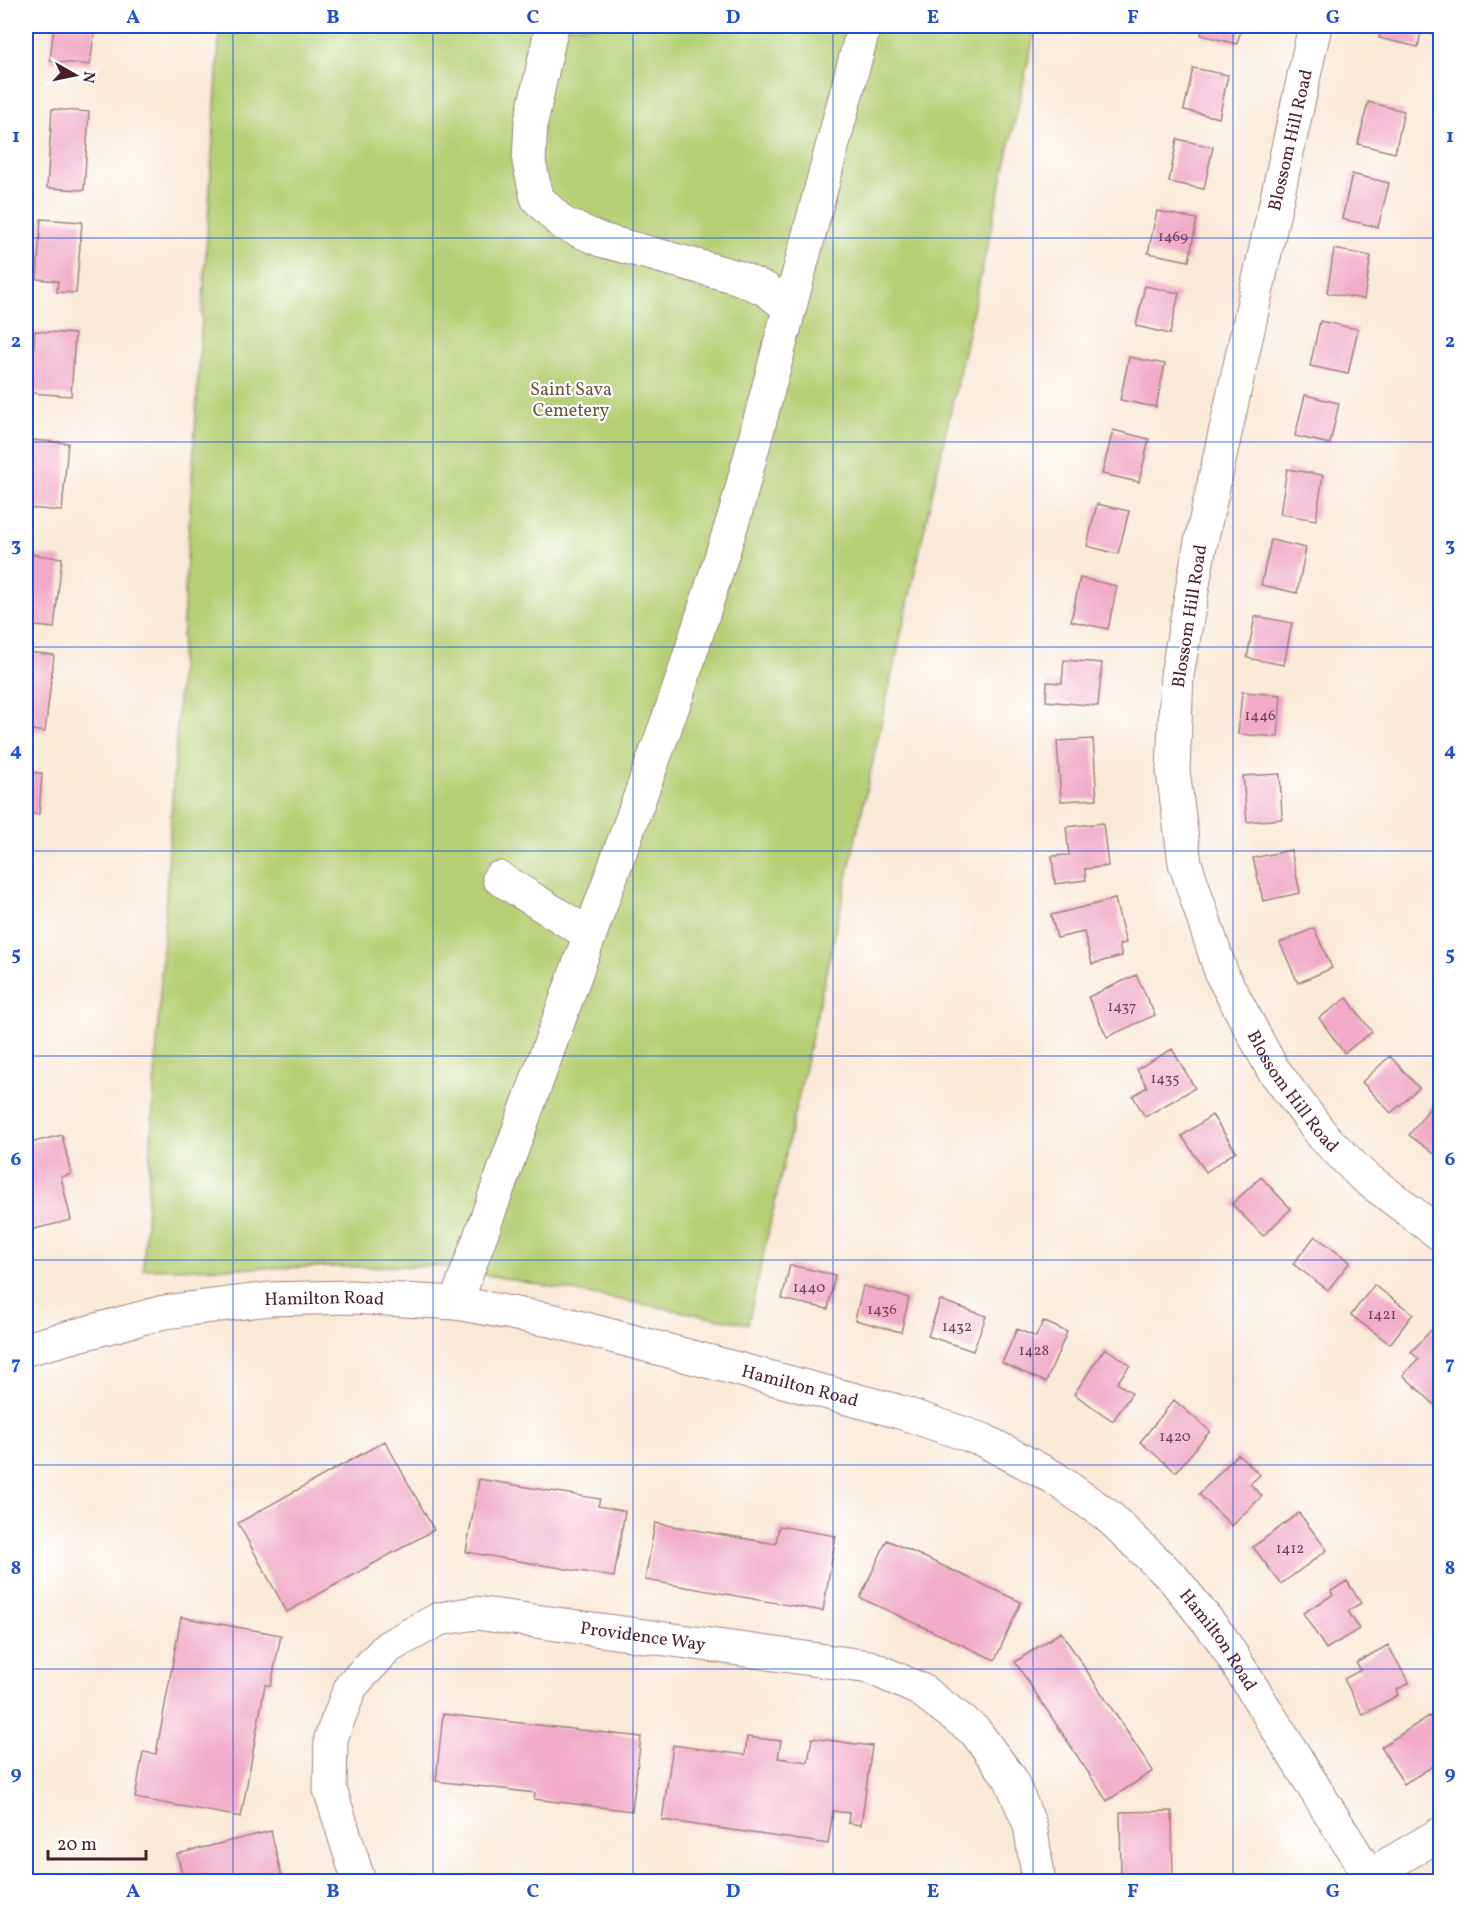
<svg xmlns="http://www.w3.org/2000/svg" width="1466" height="1907" font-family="Vollkorn,serif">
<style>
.green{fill:#b6cf75;stroke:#807750;stroke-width:1.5}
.building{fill:#f1abc8}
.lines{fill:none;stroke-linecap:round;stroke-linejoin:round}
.minor-casing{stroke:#a28482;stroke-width:35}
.minor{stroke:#fff;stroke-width:33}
.grid{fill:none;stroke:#1d4ed8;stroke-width:1.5;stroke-opacity:0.55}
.labels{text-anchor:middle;stroke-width:4.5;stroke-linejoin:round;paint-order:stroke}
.number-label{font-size:15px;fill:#744252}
.street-label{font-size:18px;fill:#4a1f2b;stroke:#fff}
.park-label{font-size:18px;fill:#6a5441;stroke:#fff}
.neatline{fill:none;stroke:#1d4ed8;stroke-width:2}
.grid-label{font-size:20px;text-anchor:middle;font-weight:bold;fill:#1d4ed8}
</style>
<rect width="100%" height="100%" fill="#fff"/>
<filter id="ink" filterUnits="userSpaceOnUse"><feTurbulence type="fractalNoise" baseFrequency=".0167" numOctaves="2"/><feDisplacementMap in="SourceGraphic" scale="12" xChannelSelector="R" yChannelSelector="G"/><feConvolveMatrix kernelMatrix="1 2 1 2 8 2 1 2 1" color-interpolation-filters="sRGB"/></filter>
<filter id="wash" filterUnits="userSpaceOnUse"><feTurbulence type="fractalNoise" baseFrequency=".008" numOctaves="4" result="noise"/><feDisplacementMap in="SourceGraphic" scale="24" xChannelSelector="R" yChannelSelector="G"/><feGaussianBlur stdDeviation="1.35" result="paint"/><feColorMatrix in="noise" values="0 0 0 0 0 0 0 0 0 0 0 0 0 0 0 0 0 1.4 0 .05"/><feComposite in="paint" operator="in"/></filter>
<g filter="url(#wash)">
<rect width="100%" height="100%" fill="#f9e9d8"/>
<path class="green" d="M220 26H1036L748 1324 439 1266 143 1269Z"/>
<g id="blocks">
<path class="building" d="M54 26H95L90 65 50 61Z
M1203 26H1242L1237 44 1201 35Z
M1382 26H1440L1438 35 1421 31 1418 47 1379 38Z
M1193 68 1228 75 1219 118 1184 110Z
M1368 102 1404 111 1395 153 1358 144Z
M52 109 89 112 84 190 47 188Z
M1177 139 1213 147 1204 189 1169 182Z
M1352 174 1389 183 1378 227 1342 219Z
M1157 211 1197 219 1189 261 1148 253Z
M41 219 82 222 76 293 57 292 58 281 37 279Z
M1334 249 1371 256 1364 299 1327 293Z
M1145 286 1179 293 1170 334 1136 326Z
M1320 321 1358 329 1348 374 1310 366Z
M35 331 75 334 71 396 31 393Z
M1129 357 1165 364 1156 407 1120 400Z
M1305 395 1339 403 1330 444 1295 436Z
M1113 430 1149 439 1139 482 1102 474Z
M29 440 68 443 62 511 26 508Z
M1287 469 1323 475 1316 520 1280 514Z
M1097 504 1129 511 1118 554 1087 546Z
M1271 540 1306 548 1297 593 1261 585Z
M26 554 62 558 54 628 26 625Z
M1080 578 1117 586 1108 629 1071 621Z
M1255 616 1292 623 1284 665 1247 658Z
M26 652 54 655 45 732 26 729Z
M1064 660 1102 663 1098 706 1046 701 1047 682 1062 683Z
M1242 692 1281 695 1278 737 1238 734Z
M1093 739 1097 799 1061 801 1057 741Z
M26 772 42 773 39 814H31L28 839H26Z
M1280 774 1282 819 1247 822 1243 776Z
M1103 823 1108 866 1085 869 1086 880 1055 884 1052 856 1069 855 1066 827Z
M1291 850 1300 893 1263 901 1253 858Z
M1115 899 1126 943 1119 945 1122 956 1092 964 1084 932 1057 938 1051 915Z
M1314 928 1332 968 1298 983 1280 943Z
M1136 975 1155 1015 1107 1037 1088 997Z
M1347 998 1372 1032 1344 1053 1319 1018Z
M1172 1049 1195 1088 1145 1117 1133 1096 1147 1087 1137 1069Z
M1390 1056 1419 1088 1391 1113 1362 1082Z
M1433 1104 1440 1110V1158L1409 1135Z
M1212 1115 1236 1151 1206 1172 1182 1136Z
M62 1135 71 1174 61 1177 71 1220 26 1231V1144Z
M1261 1177 1291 1209 1263 1236 1232 1204Z
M1315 1236 1350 1262 1328 1290 1293 1264Z
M790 1265 835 1275 828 1309 782 1299Z
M1374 1285 1413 1314 1390 1344 1351 1315Z
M863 1286 909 1298 901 1332 855 1320Z
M940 1300 986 1316 973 1351 928 1336Z
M1043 1321 1067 1332 1046 1382 1002 1363 1017 1329 1036 1337Z
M1432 1329 1440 1337V1404L1437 1407 1403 1375 1419 1359 1411 1352Z
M1105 1348 1130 1365 1117 1383 1132 1393 1113 1421 1074 1394Z
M1174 1400 1210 1431 1176 1472 1140 1442Z
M385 1441 434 1530 287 1612 238 1523Z
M1238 1454 1260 1475 1250 1484 1262 1496 1232 1526 1199 1494Z
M479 1479 600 1499 598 1506 625 1511 614 1577 466 1552Z
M1299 1513 1327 1550 1281 1584 1253 1547Z
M655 1523 776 1544 779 1526 836 1536 823 1611 645 1580Z
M887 1540 1021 1602 995 1660 860 1598Z
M1347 1581 1361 1603 1348 1611 1359 1629 1326 1649 1303 1613 1333 1595 1331 1591Z
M181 1617 281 1635 271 1685H265L241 1817 135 1798 143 1752 156 1754Z
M1061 1632 1153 1771 1107 1801 1015 1662Z
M1388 1645 1409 1683 1396 1690 1398 1695 1363 1715 1344 1679 1361 1670 1356 1663Z
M443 1714 641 1737 632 1811 534 1799 535 1793 436 1781Z
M1429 1716 1440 1734V1762L1404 1784 1381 1747Z
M747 1737 781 1741 778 1758 808 1762 812 1738 872 1746 861 1825 848 1823 849 1813 833 1811 828 1844 662 1820 673 1745 745 1755Z
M1172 1811 1173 1882H1121L1120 1812Z
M271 1831 283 1882H184L177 1854Z"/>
</g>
</g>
<g filter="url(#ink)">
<use href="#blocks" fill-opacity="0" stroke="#a28482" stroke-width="1.5"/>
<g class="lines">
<defs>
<g id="minor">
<path d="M552 26 531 122 529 162 537 198 562 223 601 240 737 277 767 290 789 308"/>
<path id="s1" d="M1315 26 1199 551 1177 675 1173 771 1185 863 1222 975 1272 1068 1323 1136 1362 1175 1440 1234"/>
<path d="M499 878 590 935"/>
<path d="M456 1303 678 692 736 511 864 26"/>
<path id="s2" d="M26 1349 164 1312 269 1299 351 1297 456 1303 555 1321 897 1411 983 1440 1053 1477 1108 1516 1173 1578 1221 1638 1373 1882"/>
<path id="s3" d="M359 1882 330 1789 331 1738 351 1686 388 1647 439 1619 476 1613 870 1667 921 1690 975 1731 1010 1778 1030 1825 1039 1882"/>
<path d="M1363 1882 1370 1875 1440 1834"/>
</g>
</defs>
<use href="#minor" class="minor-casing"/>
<use href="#minor" class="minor"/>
</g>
</g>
<path class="grid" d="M233 26V1882M433 26V1882M633 26V1882M833 26V1882M1033 26V1882M1233 26V1882M26 238H1440M26 442H1440M26 647H1440M26 851H1440M26 1056H1440M26 1260H1440M26 1465H1440M26 1669H1440"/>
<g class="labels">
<g class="number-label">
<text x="1173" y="241">1469</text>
<text x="1260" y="720">1446</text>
<text x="1122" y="1011">1437</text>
<text x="1165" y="1083">1435</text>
<text x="809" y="1292">1440</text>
<text x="882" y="1314">1436</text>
<text x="1382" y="1319">1421</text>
<text x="957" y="1331">1432</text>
<text x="1034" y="1355">1428</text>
<text x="1175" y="1441">1420</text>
<text x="1290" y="1553">1412</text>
</g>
<g class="street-label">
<text transform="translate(1290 140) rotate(-77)" y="6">Blossom Hill Road</text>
<text transform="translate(1189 616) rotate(-81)" y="6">Blossom Hill Road</text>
<text dy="6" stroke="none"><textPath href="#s1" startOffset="1107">Blossom Hill Road</textPath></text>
<text dy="6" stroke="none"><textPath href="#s2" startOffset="304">Hamilton Road</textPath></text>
<text dy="6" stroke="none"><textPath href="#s2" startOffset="790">Hamilton Road</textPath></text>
<text dy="6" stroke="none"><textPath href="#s3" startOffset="522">Providence Way</textPath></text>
<text dy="6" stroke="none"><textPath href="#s2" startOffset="1294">Hamilton Road</textPath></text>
</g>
<g class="park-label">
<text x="571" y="395">Saint Sava<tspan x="571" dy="21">Cemetery</tspan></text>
</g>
</g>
<rect width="1466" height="1907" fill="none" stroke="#fff" stroke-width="66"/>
<g transform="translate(75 75) rotate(99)" stroke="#ffffff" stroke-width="4.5" paint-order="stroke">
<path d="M0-4.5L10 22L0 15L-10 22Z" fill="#4a1f2b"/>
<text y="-9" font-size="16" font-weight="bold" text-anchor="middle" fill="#4a1f2b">N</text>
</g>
<path d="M48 1850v9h98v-9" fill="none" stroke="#4a1f2b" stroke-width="3"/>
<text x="57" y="1850" font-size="18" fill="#4a1f2b" stroke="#ffffff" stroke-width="4.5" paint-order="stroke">20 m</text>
<rect x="33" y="33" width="1400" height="1841" class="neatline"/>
<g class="grid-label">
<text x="133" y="23">A</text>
<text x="333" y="23">B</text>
<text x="533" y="23">C</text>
<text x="733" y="23">D</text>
<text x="933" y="23">E</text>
<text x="1133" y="23">F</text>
<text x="1333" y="23">G</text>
<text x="16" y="142">1</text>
<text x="1450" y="142">1</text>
<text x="16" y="347">2</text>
<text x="1450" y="347">2</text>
<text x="16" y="551">3</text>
<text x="1450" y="551">3</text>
<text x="16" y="756">4</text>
<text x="1450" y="756">4</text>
<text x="16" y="960">5</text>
<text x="1450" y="960">5</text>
<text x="16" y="1165">6</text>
<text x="1450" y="1165">6</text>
<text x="16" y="1369">7</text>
<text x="1450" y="1369">7</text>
<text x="16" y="1574">8</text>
<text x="1450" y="1574">8</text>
<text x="16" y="1779">9</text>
<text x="1450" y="1779">9</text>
<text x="133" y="1897">A</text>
<text x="333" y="1897">B</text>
<text x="533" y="1897">C</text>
<text x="733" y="1897">D</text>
<text x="933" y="1897">E</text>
<text x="1133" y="1897">F</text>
<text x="1333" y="1897">G</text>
</g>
</svg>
